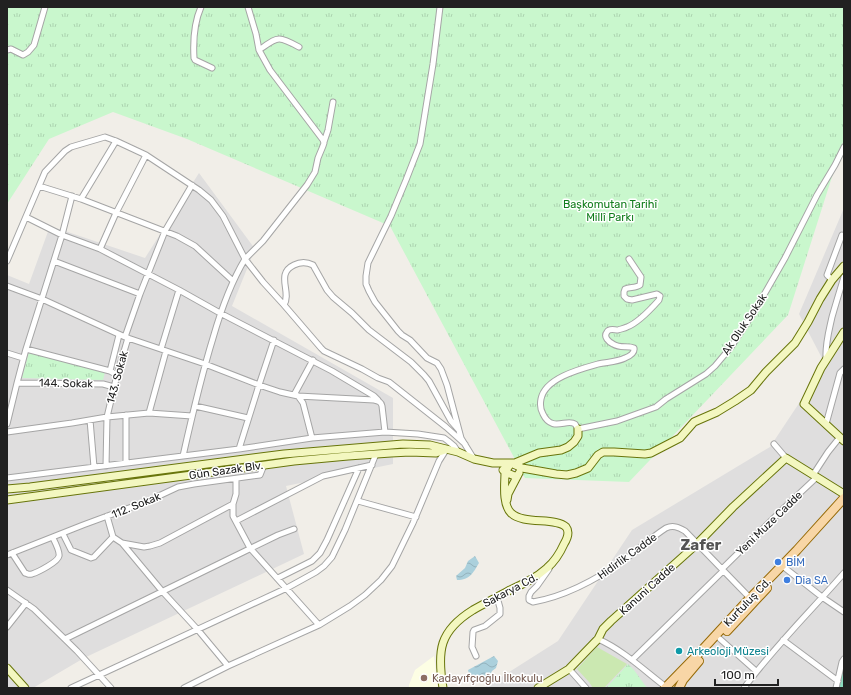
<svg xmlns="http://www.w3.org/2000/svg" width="851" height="695" font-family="Rubik,sans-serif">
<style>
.residential{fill:#dfdede}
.education{fill:#fdfee4}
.grass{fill:#cbe8b1}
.park{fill:url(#park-tufts)}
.pitch{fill:#8bdbbe}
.water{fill:url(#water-waves)}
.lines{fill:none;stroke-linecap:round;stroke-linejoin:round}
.street-casing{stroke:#a5a5a5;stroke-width:7}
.secondary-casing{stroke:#68750b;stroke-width:9}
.primary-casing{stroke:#966a07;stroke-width:10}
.street{stroke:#fff;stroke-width:5}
.secondary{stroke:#f3f7c0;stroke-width:7}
.primary{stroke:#f8d6a6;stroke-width:8}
.shop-dot{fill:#3f7fe0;stroke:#fff;stroke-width:1.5}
.culture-dot{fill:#0f9aa8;stroke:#fff;stroke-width:1.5}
.education-dot{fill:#8d6e63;stroke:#fff;stroke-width:1.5}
.labels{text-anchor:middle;stroke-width:3;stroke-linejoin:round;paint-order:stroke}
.park-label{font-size:11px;fill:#117d1c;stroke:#fff}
.street-label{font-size:11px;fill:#212121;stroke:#fff}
.shop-label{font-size:11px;fill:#366cbe;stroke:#fff;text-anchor:start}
.culture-label{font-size:11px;fill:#0d838f;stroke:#fff;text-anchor:start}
.education-label{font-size:11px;fill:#785e54;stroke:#fff;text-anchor:start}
.district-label{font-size:15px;font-weight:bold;fill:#545454;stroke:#fff}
</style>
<defs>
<pattern id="park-tufts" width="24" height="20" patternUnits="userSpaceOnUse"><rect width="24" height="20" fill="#c9f7cd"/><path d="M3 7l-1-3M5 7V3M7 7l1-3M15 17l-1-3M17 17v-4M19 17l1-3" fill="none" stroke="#acd3b0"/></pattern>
<pattern id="water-waves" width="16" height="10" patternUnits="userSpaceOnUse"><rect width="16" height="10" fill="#abd0dc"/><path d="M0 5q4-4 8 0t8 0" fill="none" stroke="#93b2bc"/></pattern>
</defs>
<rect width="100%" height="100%" fill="#f1eee8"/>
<path class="residential" d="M199 173 255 249 232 306 393 398V464L286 486 304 554 84 658 33 688H7V275L29 284 50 226 145 258Z
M844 208V688H484L558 641 632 530 770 447 825 364 799 314Z"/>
<path class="education" d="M434 656 438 688H409V685L415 670Z"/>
<path class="grass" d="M597 647 627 664 604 688H593L589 682 577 669Z"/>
<path class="park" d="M7 7H844V139L788 315 629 482 525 478 390 226 187 139 113 112 49 139 7 204Z
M29 352 105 372 103 380 22 378Z
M628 664 634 670 647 688H606Z"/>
<path class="pitch" d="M844 659V688H836Z"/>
<path class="water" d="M475 556 479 563C473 573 470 580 457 580L456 576 465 568 468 561Z
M494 656 498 661 496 668 492 671 490 675 471 682 468 670Z"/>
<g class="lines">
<defs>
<path id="street" d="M201 7C194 23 193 41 194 58L195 60 212 68
M248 7 256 34 259 50 270 70 323 140 324 143 323 146 318 158 315 172 307 185 263 241 245 259 263 282 284 305
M440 7 433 64 420 144 406 180 391 216 368 263 366 276V284L369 291 375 302 398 331 402 335 410 340 427 358 437 363 441 369 447 385 461 438 474 459
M7 50 11 49 23 55 28 52 34 45 45 7
M259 50C278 37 277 35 299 47
M324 142 328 130 333 102
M39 186 81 199 177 236 195 246 233 281
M81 199 116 141
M26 217 62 235 100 249 179 290 220 313 332 371 374 396 378 400
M100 249 116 213 146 155
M629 259 641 277 640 285C636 288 630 287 625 289L624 292V296L627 299 632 300 657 294 660 296 659 300C651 309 638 323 627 327 625 328 621 329 618 330 614 330 609 328 607 332 603 337 609 342 613 344 621 349 627 345 634 348 635 353 630 356 625 358 617 362 607 362 598 364 580 369 545 378 541 399 540 404 540 409 543 414 552 433 567 418 575 424 576 425 577 428 578 429L617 421 656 407 666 399 706 374 715 366 731 347 757 307 785 258 817 195 835 165 844 147
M7 261 39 186 45 172 65 151 71 147 105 137 116 141 146 155 199 190 211 200 223 216 245 259C230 284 221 310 213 338 201 377 192 416 183 456
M54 261 140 294
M832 280 827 275 842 235
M7 286 42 299 125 337 205 364 259 385 280 392 298 396 374 400C379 401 381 402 382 406L385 432
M125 337 140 294 165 231 192 185
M26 349 110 371 117 375
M161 349 179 290
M7 353 23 358
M826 360C825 344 829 331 832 317 836 303 840 290 844 277
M110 371 119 335
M17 383 103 384 114 387
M294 395 313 360
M298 396 303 403 312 438
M195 406 248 418
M149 413 166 351
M90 420 94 467
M7 424 17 383 26 349 62 235 72 196
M826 424 840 373 844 369
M458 429 451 421 429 381 424 375 411 362 369 330 352 313 333 297 327 290 313 265C307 262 300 262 294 265 275 274 292 292 284 305L321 348 324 351 362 369 378 378 389 382 446 427 465 444
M7 432 72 423 107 417 149 413 192 416
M774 444 786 458
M239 449 259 385 274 340
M126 463V415
M106 466 107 417 117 375 128 338
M813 475 828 452 840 437
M7 478 239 449 312 438 385 432 418 434 444 438 448 441 454 446 458 452
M358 501 416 517
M233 504V516L250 548 319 625
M107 516 113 537 122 543 144 547 150 546 160 543 233 504 236 494V479
M236 521 323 476 372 465
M63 534 71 550 91 558 94 557 113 537
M122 543 162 591 198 630 228 666
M12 553 25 573C29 574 28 575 32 574 38 572 58 562 59 556 60 552 55 542 53 538
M7 555 83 525 148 501 178 487 194 484 260 475 264 465
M785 568 822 597 844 612
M549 569 537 586 531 592 529 596V600L533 602C568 596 599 578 627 558 640 548 652 537 666 528 673 525 678 527 685 531L750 598
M722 569 785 507 817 477
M278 578 312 561 320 553 327 540 359 468
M7 590 34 609 77 651 111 688
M7 627 26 603
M65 639 278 535 294 529
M598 639C623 650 645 671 666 687
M720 639 756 671
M783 640 838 681
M476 656 472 647 473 632 474 630 485 626 500 614V608L497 597
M632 660 723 571
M569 669 586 688
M71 688 287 588 316 572 324 566 332 557 345 530 376 454
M184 688 228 666 319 625 350 606 365 595 381 580 392 566 413 523 439 461 446 450
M744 688C774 647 810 612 844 573
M836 688 842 662 844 659"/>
<path id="secondary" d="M844 332 821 368 804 404 844 441
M517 477 505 472 511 463 522 468 556 474 567 475 576 473 588 468 598 455 603 452H614L645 454 651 453 680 438 694 422 717 412 735 401 751 390 766 372 795 343 808 322 820 299 832 280 844 266
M7 489 30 487 284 454 403 444 430 445 458 452 474 459 493 463H515L539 453 561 450 568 447 574 442 578 436V429
M7 500 294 461 348 456 391 453 410 452 436 453 445 450
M507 500 508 494 519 473
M7 668 25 688
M443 688C437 651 439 631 473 610 485 603 498 597 510 590 523 584 536 578 547 568 554 562 560 553 564 544 567 539 570 532 566 527 556 517 523 525 511 513 502 504 505 483 505 472L503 470
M538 688 569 669 598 639 603 629 611 621 697 544 733 507 786 458 844 494"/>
<path id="primary" d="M727 631 767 588
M665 688 703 649 750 598 765 583 797 550 844 498
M679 688 683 680 699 661"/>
</defs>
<use href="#street" class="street-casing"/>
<use href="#secondary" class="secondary-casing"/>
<use href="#primary" class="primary-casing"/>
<use href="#street" class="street"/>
<use href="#secondary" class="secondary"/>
<use href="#primary" class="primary"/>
</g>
<g class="shop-dot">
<circle cx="778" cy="562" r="4"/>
<circle cx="787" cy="580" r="4"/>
</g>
<circle class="culture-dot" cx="679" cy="651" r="4"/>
<circle class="education-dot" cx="424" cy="678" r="4"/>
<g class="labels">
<g class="park-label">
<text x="610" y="208">Başkomutan Tarihî<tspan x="610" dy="13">Millî Parkı</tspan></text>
</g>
<g class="street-label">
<text transform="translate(744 324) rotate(-56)" y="4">Ak Oluk Sokak</text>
<text transform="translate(117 377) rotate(-75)" y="4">143. Sokak</text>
<text transform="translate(66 383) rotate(1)" y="4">144. Sokak</text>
<text transform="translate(226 470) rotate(-8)" y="4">Gün Sazak Blv.</text>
<text transform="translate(136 505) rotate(-22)" y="4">112. Sokak</text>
<text transform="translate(769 523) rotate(-44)" y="4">Yeni Muze Cadde</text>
<text transform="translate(627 556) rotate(-36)" y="4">Hidirlik Cadde</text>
<text transform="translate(647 589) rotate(-42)" y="4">Kanuni Cadde</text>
<text transform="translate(510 590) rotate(-28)" y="4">Sakarya Cd.</text>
<text transform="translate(747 602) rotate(-46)" y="4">Kurtuluş Cd.</text>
</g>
<g class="shop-label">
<text x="786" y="566">BİM</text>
<text x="795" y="584">Dia SA</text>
</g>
<g class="culture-label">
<text x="687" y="655">Arkeoloji Müzesi</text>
</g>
<g class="education-label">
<text x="432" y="682">Kadayıfçıoğlu İlkokulu</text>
</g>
<g class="district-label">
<text x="701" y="550">Zafer</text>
</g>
</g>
<rect width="851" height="695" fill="none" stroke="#212121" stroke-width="16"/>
<path d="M715 679v6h63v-6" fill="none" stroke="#212121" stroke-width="2"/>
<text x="721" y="679" font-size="12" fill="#212121" stroke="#ffffff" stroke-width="3" paint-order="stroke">100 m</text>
</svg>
